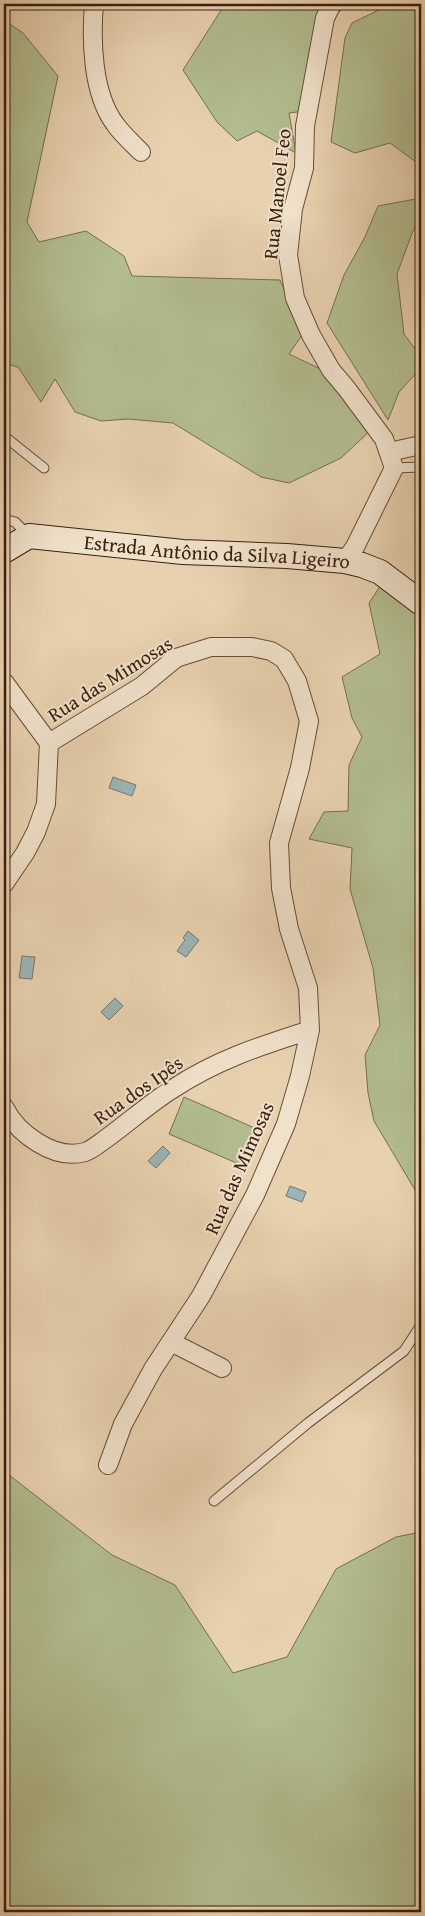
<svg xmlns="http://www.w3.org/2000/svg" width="425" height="1916" font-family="'Gentium Book Plus',serif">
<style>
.green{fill:#b2bc8e;stroke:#766e4e}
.water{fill:#9bb4b6;stroke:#747872}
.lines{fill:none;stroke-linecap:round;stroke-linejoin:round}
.lane-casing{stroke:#664c36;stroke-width:11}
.street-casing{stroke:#664c36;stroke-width:20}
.secondary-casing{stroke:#3a1f0d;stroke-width:26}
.lane{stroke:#f0e1cb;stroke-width:9}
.street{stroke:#f0e1cb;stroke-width:18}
.secondary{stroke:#f0e1cb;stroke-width:24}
.labels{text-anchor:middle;stroke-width:4;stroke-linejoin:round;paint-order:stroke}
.street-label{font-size:20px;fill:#3a1f0d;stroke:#f0e1cb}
</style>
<rect width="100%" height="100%" fill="#e8d1af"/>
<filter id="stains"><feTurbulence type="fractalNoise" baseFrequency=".004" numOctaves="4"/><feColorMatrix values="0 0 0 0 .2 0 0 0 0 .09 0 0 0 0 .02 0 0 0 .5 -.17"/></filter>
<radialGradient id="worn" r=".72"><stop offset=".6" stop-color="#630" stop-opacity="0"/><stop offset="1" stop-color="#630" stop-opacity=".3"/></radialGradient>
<path class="green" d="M225 4H351L343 7 328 26 312 110 289 113 296 153 257 131 237 141 217 122 183 70Z
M391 4H421V163L416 162 390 143 355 153 331 142 345 38 352 23Z
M4 20 23 33 58 76 27 222 39 242 86 231 124 256 132 276 280 280 304 332 289 354 331 374 370 431 341 458 289 483 261 477 173 423 128 419 101 421 75 412 55 379 41 402 18 367 4 363Z
M421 198V226L414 228 397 274 404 334 421 357V368L399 392 388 420 327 323 344 275 365 237 378 206Z
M387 576 421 594V1200L374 1121 368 1093 365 1055 380 1025 373 968 350 889 352 848 309 839 324 812 348 811 349 765 362 737 352 718 342 677 380 654 369 603Z
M184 1097 257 1129 241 1165 169 1134Z
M4 1472 9 1475 112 1555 175 1585 233 1673 287 1657 336 1569 396 1537 421 1532V1912H4Z"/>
<path class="water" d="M113 777 136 785 132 796 109 788Z
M188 931 199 940 186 957 177 951 185 940 183 938Z
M22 956 35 957 32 979 19 978Z
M115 998 123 1006 109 1020 101 1012Z
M163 1146 170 1153 156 1168 148 1161Z
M290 1186 306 1192 302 1202 286 1196Z"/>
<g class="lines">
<defs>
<path id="lane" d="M4 436 44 468
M394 468 421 467
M4 519 15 522 27 534
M214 1501 308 1423 404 1351 421 1325"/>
<path id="street" d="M94 4C91 40 92 93 115 124 122 134 132 143 141 152
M332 4 325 18 305 126 304 168 293 209 288 255 295 298 311 335 331 370 347 389 384 439 394 468 355 547 345 561
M389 452 421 445
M4 682 49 743 46 804 36 832 25 853 4 884
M49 743 142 686 176 658 211 647H252L271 651 284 659 297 681 309 721 300 768 279 843 281 888 289 929 308 988 310 1030 300 1076 286 1124 255 1195 201 1296 153 1369 123 1424 108 1465
M4 1107C17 1133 54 1161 85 1152 92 1150 101 1142 107 1138 129 1122 149 1104 171 1090 216 1060 260 1046 310 1030
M171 1342 222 1368"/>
<g id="secondary">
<path id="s1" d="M4 551 29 536 183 552 287 556 345 561 362 565 380 572 421 603"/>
</g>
</defs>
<use href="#lane" class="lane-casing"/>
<use href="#street" class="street-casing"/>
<use href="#secondary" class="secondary-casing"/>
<use href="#lane" class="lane"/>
<use href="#street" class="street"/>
<use href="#secondary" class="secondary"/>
</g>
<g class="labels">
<g class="street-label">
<text transform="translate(277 194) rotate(-84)" y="7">Rua Manoel Feo</text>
<text dy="7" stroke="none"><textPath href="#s1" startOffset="218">Estrada Antônio da Silva Ligeiro</textPath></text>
<text transform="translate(110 679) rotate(-32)" y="7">Rua das Mimosas</text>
<text transform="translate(138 1090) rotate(-35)" y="7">Rua dos Ipês</text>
<text transform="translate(239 1168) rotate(-66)" y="7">Rua das Mimosas</text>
</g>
</g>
<rect width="425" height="1916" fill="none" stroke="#e8d1af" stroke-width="20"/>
<rect x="5" y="5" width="415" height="1906" fill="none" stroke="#3a1f0d" stroke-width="2.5"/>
<rect x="10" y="10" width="405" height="1896" fill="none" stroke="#3a1f0d"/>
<rect width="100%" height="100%" filter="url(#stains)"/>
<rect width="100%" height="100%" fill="url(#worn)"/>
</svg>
